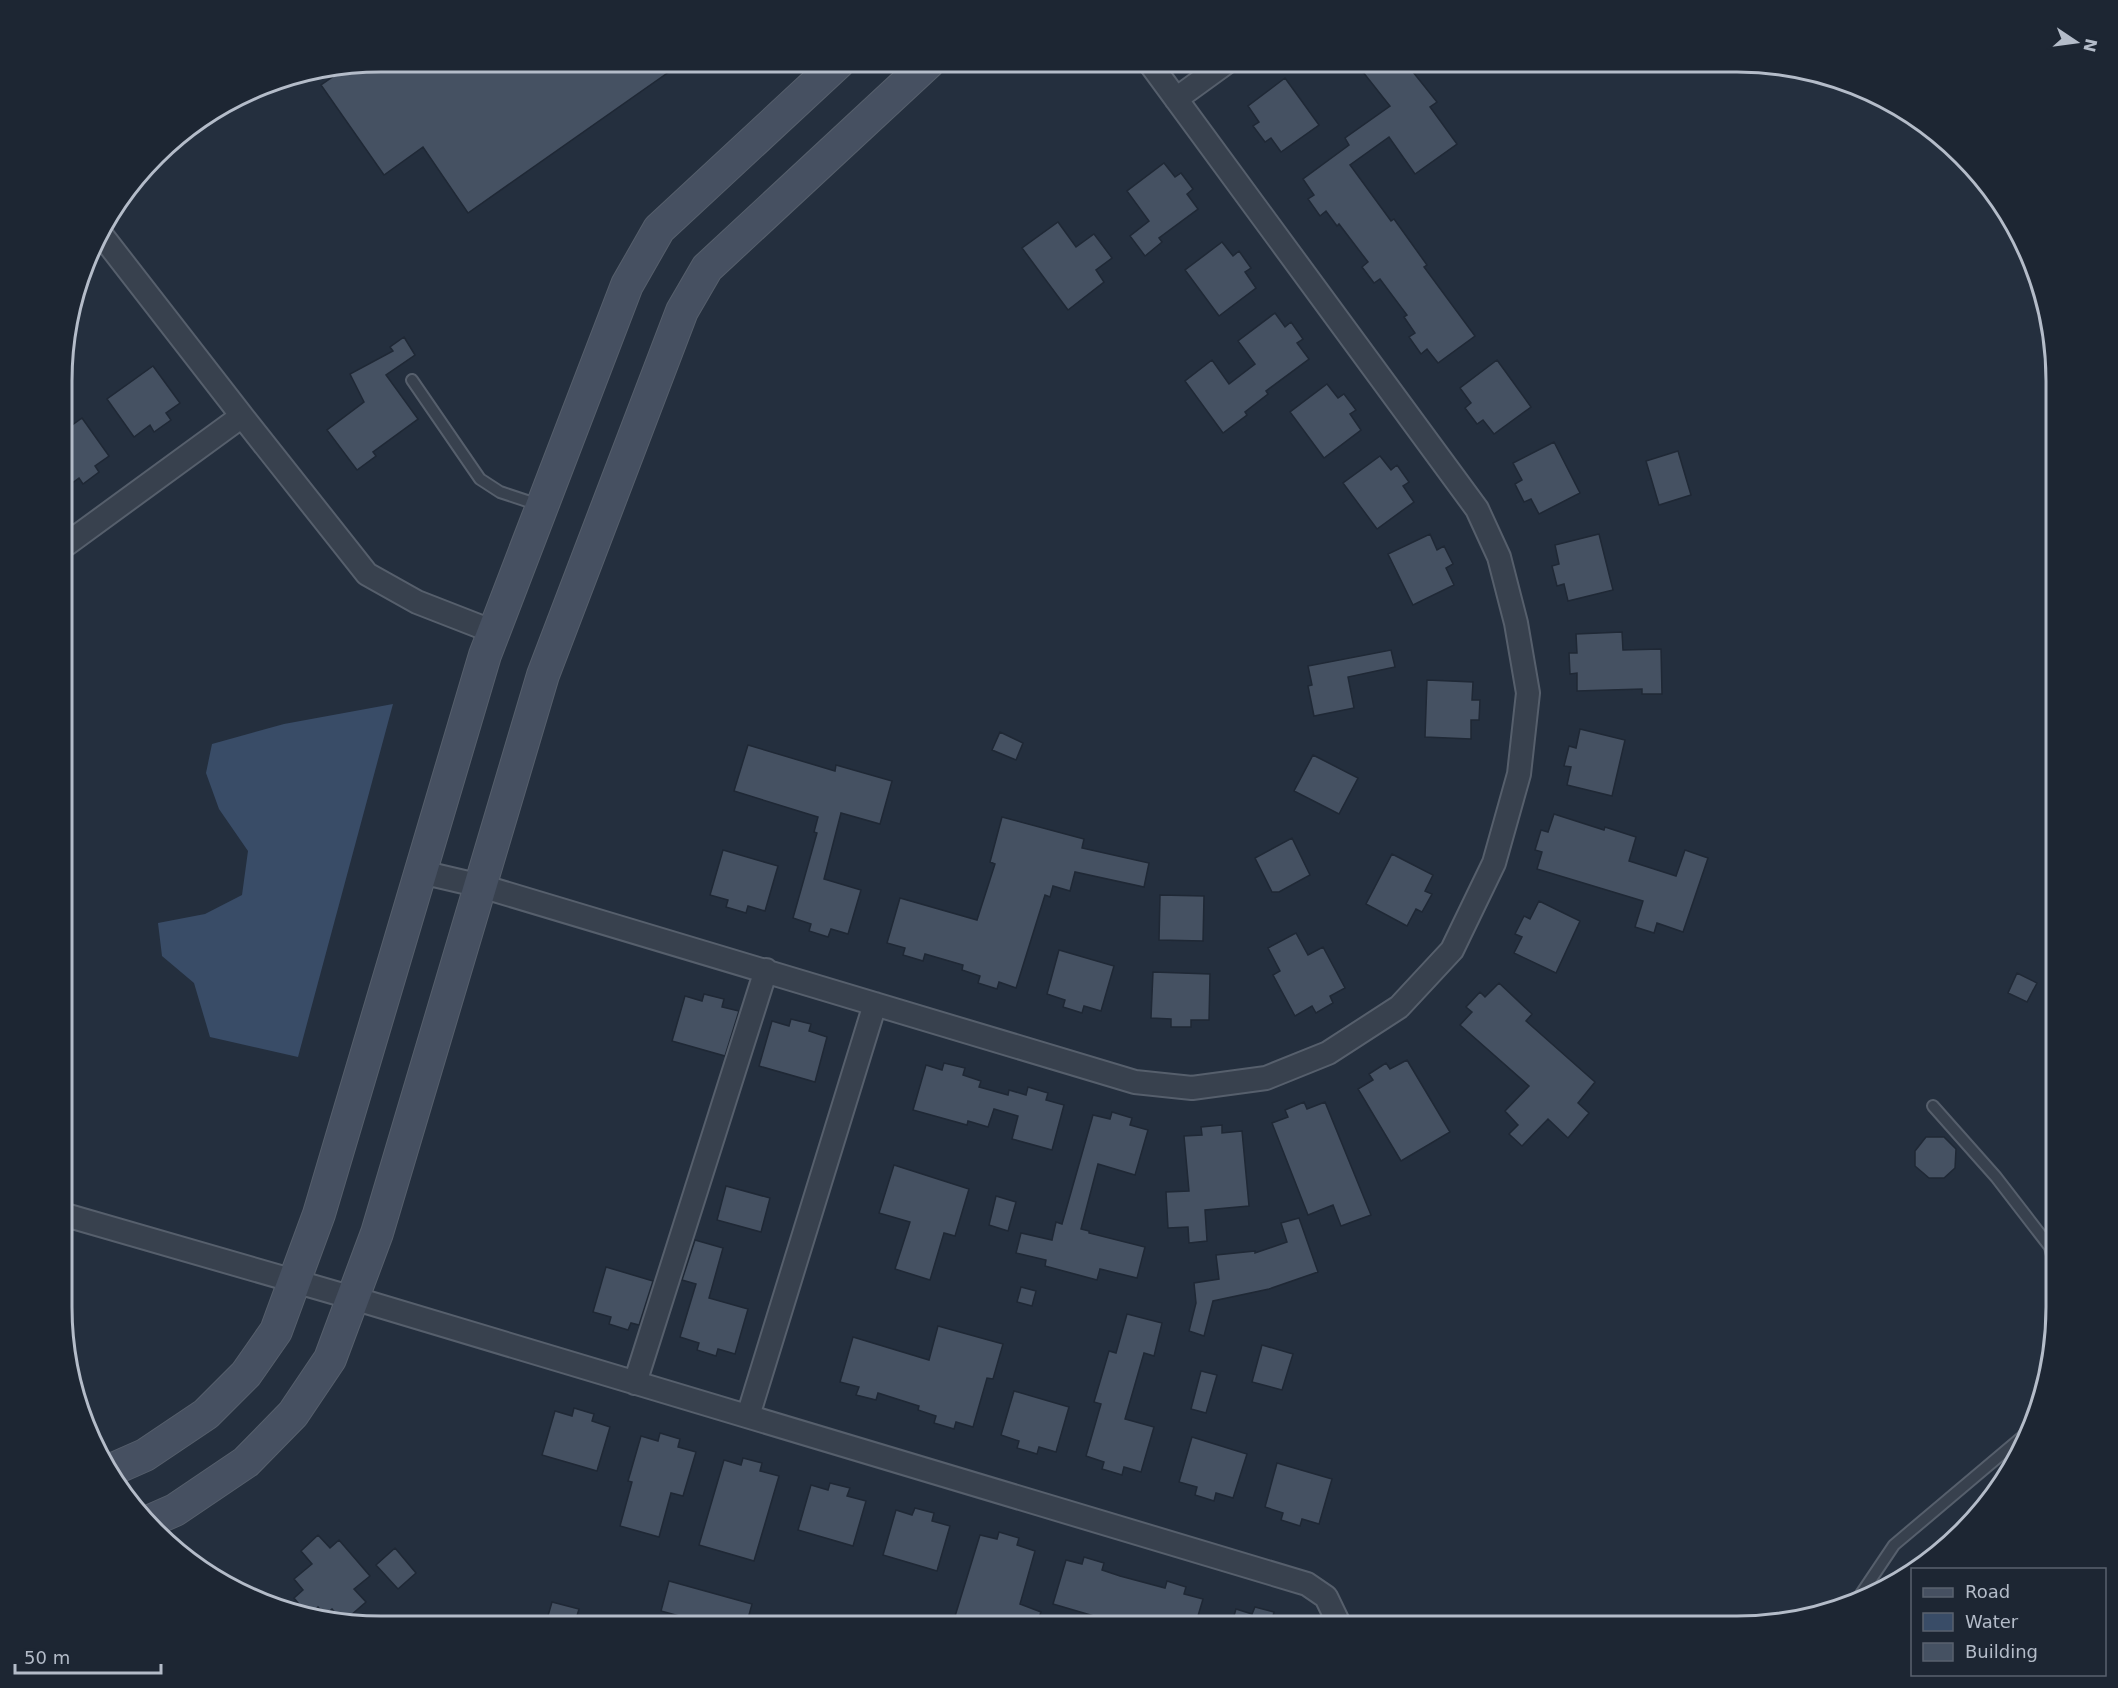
<svg xmlns="http://www.w3.org/2000/svg" width="2118" height="1688" font-family="'DejaVu Sans',sans-serif">
<style>
.water{fill:#394c67}
.building{fill:#455162;stroke:#1f2835;stroke-width:1.5}
.lines{fill:none;stroke-linecap:round;stroke-linejoin:round}
.lane-casing{stroke:#565f6c;stroke-width:14}
.street-casing{stroke:#565f6c;stroke-width:26}
.secondary-casing{stroke:#565f6c;stroke-width:34}
.lane{stroke:#38414e;stroke-width:10}
.street{stroke:#38414e;stroke-width:22}
.secondary{stroke:#465061;stroke-width:32}
.rim{fill:none;stroke:#b4bcc9;stroke-width:3}
</style>
<rect width="100%" height="100%" fill="#242f3e"/>
<path class="water" d="M393 704 298 1057 210 1037 194 983 162 956 158 923 205 914 242 895 248 851 219 809 206 773 212 744 284 724Z"/>
<path class="building" d="M381 62H683L468 213 423 147 384 175 321 85 347 67Z
M1355 62H1405L1437 102 1430 107 1457 144 1415 174 1389 137 1350 165 1391 221 1394 219 1427 265 1424 267 1475 336 1438 363 1427 349 1421 354 1409 337 1415 333 1404 317 1407 315 1380 279 1374 283 1362 267 1368 262 1339 224 1337 226 1326 211 1320 216 1308 199 1314 195 1303 179 1349 145 1345 138 1390 106Z
M1285 78 1319 125 1281 152 1271 138 1265 142 1253 126 1259 122 1248 106Z
M1164 163 1175 177 1181 173 1193 189 1187 194 1198 209 1159 238 1162 242 1145 256 1130 236 1149 221 1127 191Z
M1058 222 1076 247 1094 234 1112 258 1096 270 1104 282 1068 310 1022 248Z
M1222 242 1233 256 1239 251 1251 268 1245 272 1256 288 1219 316 1185 270Z
M1275 313 1285 327 1291 322 1303 339 1297 343 1309 359 1266 391 1268 394 1245 412 1247 415 1223 433 1185 381 1212 360 1229 384 1255 364 1238 341Z
M404 337 415 355 386 375 418 419 373 452 376 456 357 470 327 430 364 402 350 374 393 351 390 347Z
M1497 360 1531 407 1494 434 1483 420 1477 424 1465 408 1471 403 1460 388Z
M153 366 180 403 166 413 171 420 154 432 150 425 134 437 107 399Z
M1327 384 1338 398 1344 394 1356 410 1350 414 1361 430 1324 458 1290 412Z
M82 418 109 456 95 466 99 472 83 484 79 478 64 489V431Z
M1554 442 1580 493 1539 514 1531 499 1524 502 1515 484 1522 480 1513 463Z
M1678 451 1691 495 1659 505 1646 461Z
M1380 456 1391 470 1397 465 1409 482 1403 486 1414 502 1377 529 1343 483Z
M1430 534 1437 550 1444 546 1453 564 1446 568 1454 585 1413 605 1388 554Z
M1599 534 1613 590 1568 601 1564 584 1557 586 1552 566 1559 564 1555 545Z
M1622 632 1623 650 1661 649 1662 694H1642V689L1577 691V673L1570 674 1569 653H1577L1576 634Z
M1391 650 1395 667 1348 677 1354 708 1314 716 1308 686 1312 685 1308 666Z
M1427 680 1473 682 1472 700H1480L1479 720H1471V739L1425 737Z
M1580 729 1625 740 1612 796 1567 785 1571 767 1564 766 1569 746 1576 748Z
M1000 732 1023 743 1016 760 992 750Z
M748 745 835 771 836 765 892 781 880 824 841 813 824 879 861 890 848 934 831 929 828 937 809 931 811 924 793 918 817 833 814 832 818 817 734 791Z
M1313 755 1358 778 1339 814 1294 791Z
M1554 814 1604 830 1605 827 1636 837 1629 861 1676 876 1685 850 1708 858 1683 932 1657 923 1654 933 1635 927 1643 901 1537 869 1542 852 1535 850 1541 830 1548 832Z
M1002 817 1084 839 1082 848 1149 863 1144 887 1075 872 1070 891 1053 886 1050 897 1045 895 1016 988 999 982 997 989 978 983 980 976 962 970 963 965 925 954 923 961 903 955 905 948 887 943 900 898 977 920 995 864 990 862Z
M1292 838 1310 875 1279 892H1272L1255 858Z
M723 850 778 866 765 911 748 906 746 913 726 907 728 900 710 895Z
M1392 854 1433 875 1425 891 1432 894 1422 912 1416 909 1407 926 1366 904Z
M1160 895 1204 896 1203 941 1159 940Z
M1539 901 1580 921 1556 973 1514 953 1522 937 1515 934 1524 916 1530 919Z
M1296 933 1308 955 1323 947 1345 988 1330 996 1333 1003 1316 1013 1312 1006 1295 1016 1273 975 1280 971 1268 948Z
M1059 950 1114 966 1101 1011 1084 1006 1082 1013 1063 1007 1065 1000 1047 994Z
M1153 972 1210 974 1209 1020H1191V1027H1171V1019L1151 1018Z
M2017 973 2037 983 2027 1002 2008 993Z
M1499 983 1532 1014 1526 1021 1595 1082 1578 1103 1589 1113 1568 1138 1548 1119 1522 1146 1509 1134 1518 1125 1505 1111 1529 1086 1460 1025 1472 1012 1466 1007 1480 992 1485 997Z
M704 994 724 999 722 1007 739 1011 725 1056 672 1041 685 996 702 1001Z
M791 1019 811 1024 809 1031 827 1037 815 1082 759 1066 772 1021 789 1026Z
M1407 1060 1450 1132 1401 1161 1358 1089 1373 1080 1369 1074 1386 1063 1390 1069Z
M944 1063 965 1068 963 1075 981 1081 979 1087 1008 1095 1009 1090 1026 1095 1028 1087 1048 1093 1046 1100 1064 1105 1052 1150 1012 1139 1018 1116 994 1109 988 1127 968 1121 967 1125 913 1110 926 1065 942 1070Z
M1304 1102 1307 1109 1325 1102 1371 1215 1341 1226 1333 1205 1308 1215 1272 1123 1288 1117 1285 1110Z
M1112 1112 1132 1118 1130 1125 1148 1130 1135 1175 1098 1164 1081 1229 1089 1231V1233L1145 1247 1137 1278 1100 1269 1097 1280 1045 1266 1046 1260 1016 1253 1021 1233 1052 1240 1056 1222 1062 1224 1093 1115 1110 1119Z
M1222 1125V1133L1242 1131 1249 1206 1205 1210 1207 1241 1189 1243 1188 1227 1168 1228 1166 1192 1189 1191 1184 1136 1202 1135 1201 1127Z
M1926 1137H1944L1956 1149 1955 1168 1944 1178H1929L1915 1166V1151Z
M894 1165 969 1189 955 1236 944 1233 930 1280 895 1269 910 1222 879 1213Z
M726 1186 770 1198 761 1232 717 1220Z
M996 1196 1016 1202 1008 1231 989 1225Z
M1299 1218 1318 1272 1269 1289 1213 1301 1204 1336 1189 1331 1196 1303 1194 1283 1219 1279 1216 1255 1255 1251V1253L1287 1242 1281 1223Z
M695 1240 723 1248 709 1298 748 1309 735 1354 718 1349 716 1356 697 1350 699 1343 680 1337 696 1284 682 1280Z
M606 1267 653 1281 639 1325 631 1323 628 1330 609 1324 611 1317 593 1312Z
M1021 1287 1036 1291 1032 1306 1017 1302Z
M1127 1314 1162 1323 1154 1356 1144 1353 1125 1419 1154 1427 1141 1472 1124 1467 1122 1475 1102 1469 1104 1462 1086 1456 1101 1404 1094 1402 1109 1351 1116 1353Z
M938 1326 1003 1344 993 1379 987 1378 973 1427 956 1422 954 1429 934 1423 936 1416 918 1410 919 1406 878 1393 876 1400 856 1395 859 1387 840 1382 853 1337 929 1360Z
M1262 1345 1293 1354 1282 1390 1252 1382Z
M1201 1371 1217 1375 1206 1413 1191 1409Z
M1014 1391 1069 1407 1056 1452 1039 1447 1037 1454 1017 1448 1019 1441 1001 1435Z
M574 1408 594 1414 592 1421 610 1427 597 1471 542 1455 555 1411 572 1416Z
M660 1433 680 1439 678 1447 696 1452 683 1496 671 1493 659 1537 620 1526 632 1482 628 1481 641 1436 658 1441Z
M1192 1437 1247 1454 1233 1498 1216 1493 1214 1501 1195 1495 1197 1487 1179 1482Z
M743 1458 762 1463 760 1471 779 1476 754 1561 699 1545 724 1460 741 1465Z
M1277 1463 1332 1479 1319 1524 1302 1519 1300 1526 1281 1520 1283 1513 1265 1507Z
M830 1483 850 1488 847 1496 866 1501 853 1546 798 1530 811 1485 828 1490Z
M915 1508 934 1513 932 1521 950 1526 937 1571 883 1555 896 1510 912 1515Z
M999 1532 1019 1538 1017 1545 1035 1551 1020 1604 1041 1612 1036 1626H952L980 1535 997 1539Z
M318 1535 330 1548 339 1540 370 1576 354 1589 366 1602 343 1622 332 1609 325 1615 318 1607 310 1614H307L294 1598 303 1590 294 1579 312 1564 301 1551Z
M395 1548 416 1573 398 1589 376 1565Z
M1084 1557 1104 1563 1102 1570 1120 1576 1165 1588 1167 1581 1186 1587 1184 1594 1203 1599 1195 1626H1128L1053 1604 1066 1560 1082 1564Z
M669 1581 752 1604 746 1626H716L661 1611Z
M552 1602 579 1609 574 1626H545Z
M1255 1607 1274 1612 1272 1620 1280 1622 1279 1626H1231L1236 1609 1252 1614Z"/>
<g class="lines">
<defs>
<path id="lane" d="M412 380 480 479 500 492 539 505
M1933 1106 1996 1177 2050 1247 2056 1272
M1855 1603 1894 1545 2022 1437 2033 1425"/>
<path id="street" d="M1176 99 1227 62
M100 233 242 416
M64 546 242 416 367 574 417 602 494 632
M421 872 481 886 1135 1082 1192 1088 1266 1078 1328 1053 1399 1007 1452 950 1494 863 1519 774 1528 693 1516 623 1499 557 1477 509 1149 62
M62 1214 353 1298 1307 1584 1326 1597 1340 1626
M635 1383 766 970
M748 1416 875 1004"/>
<path id="secondary" d="M111 1470 145 1455 206 1414 246 1374 276 1331 319 1214 485 655 627 285 659 229 839 62
M150 1521 175 1510 246 1462 293 1414 330 1359 377 1233 543 675 682 311 707 268 929 62"/>
</defs>
<use href="#lane" class="lane-casing"/>
<use href="#street" class="street-casing"/>
<use href="#secondary" class="secondary-casing"/>
<use href="#lane" class="lane"/>
<use href="#street" class="street"/>
<use href="#secondary" class="secondary"/>
</g>
<path d="M0 0H2118V1688H0ZM381 72H1737A309 309 0 0 1 2046 381V1307A309 309 0 0 1 1737 1616H381A309 309 0 0 1 72 1307V381A309 309 0 0 1 381 72Z" fill="#1d2633" fill-rule="evenodd"/>
<path class="rim" d="M381 72H1737A309 309 0 0 1 2046 381V1307A309 309 0 0 1 1737 1616H381A309 309 0 0 1 72 1307V381A309 309 0 0 1 381 72Z"/>
<rect x="1911" y="1568" width="195" height="108" fill="#1d2633" stroke="#59626f" stroke-width="1.5"/>
<rect x="1923" y="1588" width="30" height="9" fill="#465061" stroke="#59626f" stroke-width="1.5"/>
<text x="1965" y="1598" font-size="18" fill="#b4bcc9">Road</text>
<rect x="1923" y="1613" width="30" height="18" fill="#394c67" stroke="#59626f" stroke-width="1.5"/>
<text x="1965" y="1628" font-size="18" fill="#b4bcc9">Water</text>
<rect x="1923" y="1643" width="30" height="18" fill="#455162" stroke="#59626f" stroke-width="1.5"/>
<text x="1965" y="1658" font-size="18" fill="#b4bcc9">Building</text>
<g transform="translate(2076 42) rotate(103)" stroke="#1d2633" stroke-width="4.5" paint-order="stroke">
<path d="M0-4.5L10 22L0 15L-10 22Z" fill="#b4bcc9"/>
<text y="-9" font-size="16" font-weight="bold" text-anchor="middle" fill="#b4bcc9">N</text>
</g>
<path d="M15 1664v9h146v-9" fill="none" stroke="#b4bcc9" stroke-width="3"/>
<text x="24" y="1664" font-size="18" fill="#b4bcc9" stroke="#1d2633" stroke-width="4.5" paint-order="stroke">50 m</text>
</svg>
